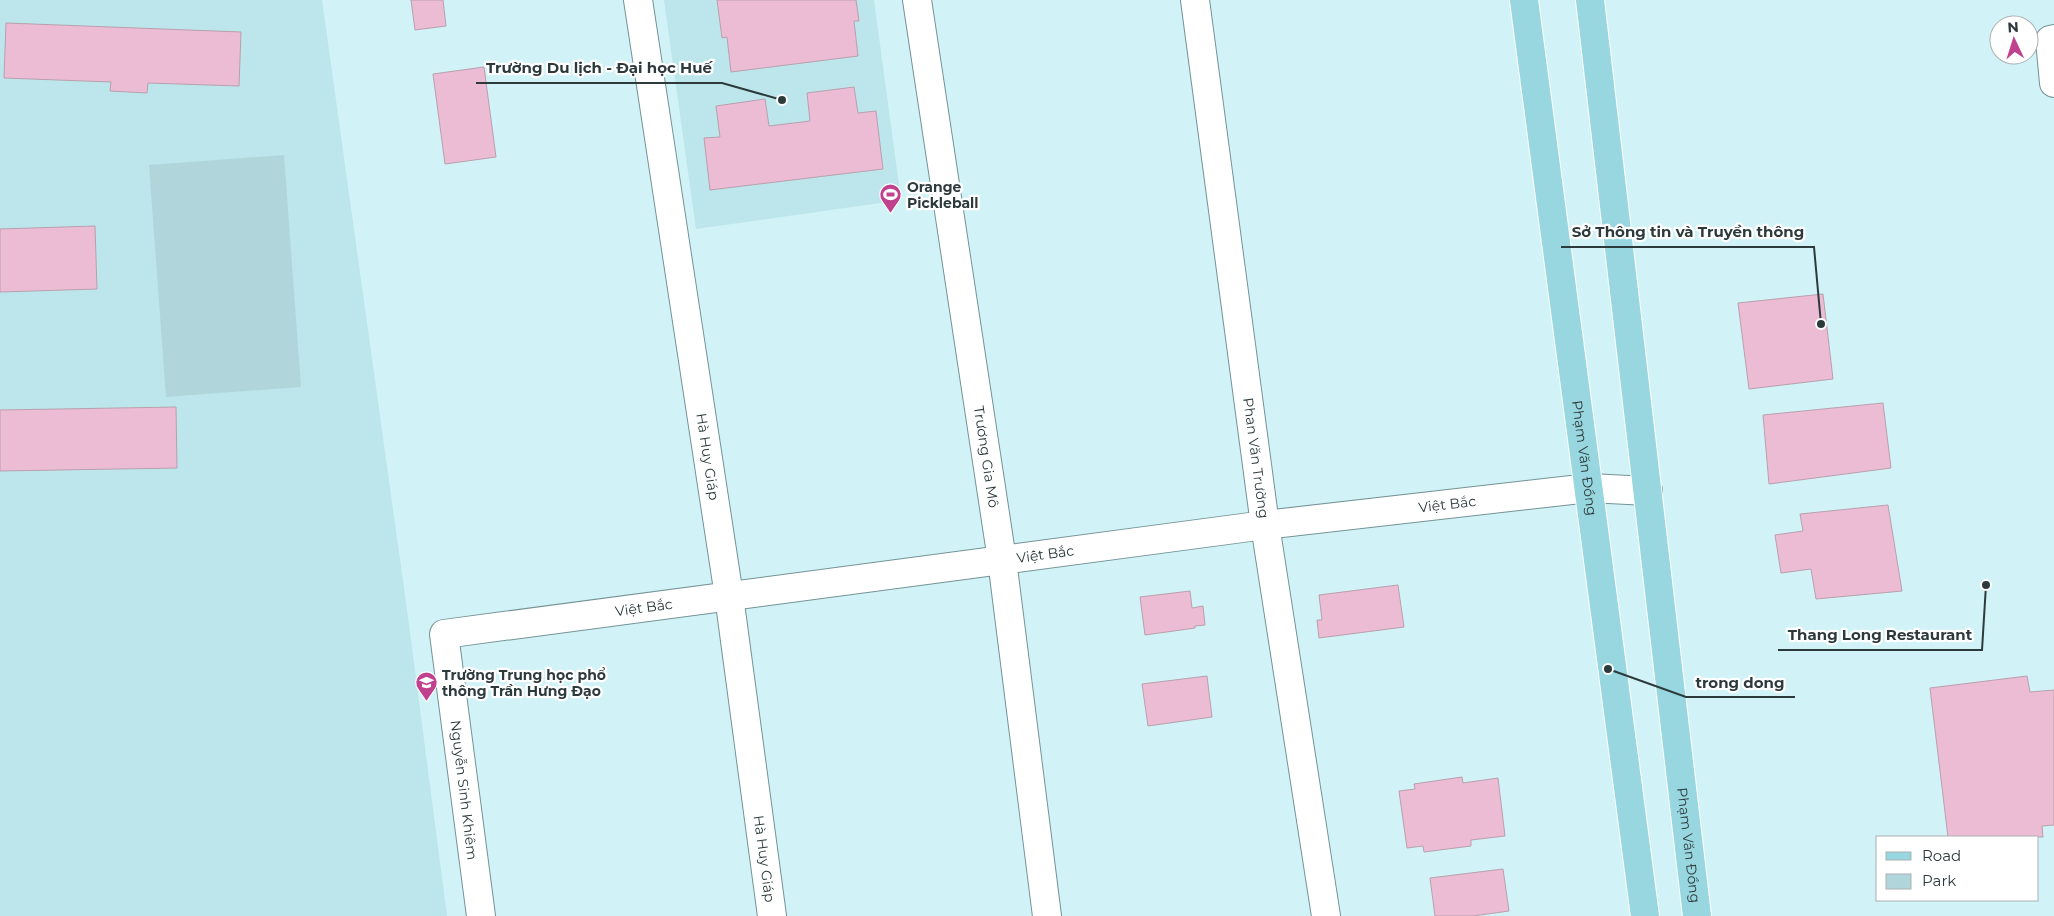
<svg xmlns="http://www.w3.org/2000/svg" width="2054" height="916" font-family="Montserrat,sans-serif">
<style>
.built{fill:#bce6eb}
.green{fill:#b0d6db}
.building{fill:#ecbcd4;stroke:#b9a0ad}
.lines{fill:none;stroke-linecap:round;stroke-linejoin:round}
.minor-casing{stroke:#749397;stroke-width:30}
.primary-casing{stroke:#fff;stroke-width:30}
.minor{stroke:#fff;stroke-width:28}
.primary{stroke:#98d7df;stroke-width:28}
.labels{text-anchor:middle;stroke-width:4.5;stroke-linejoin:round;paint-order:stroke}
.poi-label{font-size:14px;font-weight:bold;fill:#2d3a3c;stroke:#fff;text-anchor:start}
.street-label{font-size:14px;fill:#2d3a3c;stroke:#fff}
.leader{fill:none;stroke:#2d3a3c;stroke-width:2}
.callout-dot{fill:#2d3a3c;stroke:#fff;stroke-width:2}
.callout-label{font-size:15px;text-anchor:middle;font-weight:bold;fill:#2d3a3c;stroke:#fff;stroke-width:4.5;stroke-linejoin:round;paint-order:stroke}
</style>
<rect width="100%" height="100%" fill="#d1f2f6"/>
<path class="built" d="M0 0H322L408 617 447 916H0Z
M664 0H874L901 200 696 229Z"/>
<path class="green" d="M284 155 301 387 166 397 149 165Z"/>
<path class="building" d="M411 0H443L446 26 415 30Z
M717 0H856L859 21H854L858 56 731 72 727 37 722 38Z
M6 23 241 32 239 86 148 83 147 93 110 91 111 82 4 78Z
M484 67 496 157 445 164 433 74Z
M854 87 858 113 876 111 883 169 710 190 704 138 720 137 716 106 765 99 769 126 810 121 807 93Z
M95 226 97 289 0 292V229Z
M1823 294 1833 379 1749 389 1738 303Z
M1883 403 1891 468 1769 484 1763 415Z
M176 407 177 468 0 471V410Z
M1888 505 1902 591 1816 599 1811 569 1781 573 1775 535 1803 531 1800 514Z
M1398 585 1404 627 1319 638 1317 620H1322L1319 595Z
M1190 591 1192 608 1203 606 1205 625 1195 626V628L1145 635 1140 597Z
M1207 676 1212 717 1148 726 1142 684Z
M2027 676 2030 692 2054 690V825L2042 826 2043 837H1948L1930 688Z
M1462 777 1463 783 1498 778 1505 836 1471 840V846L1424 852 1423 846 1407 848 1399 791 1415 789 1414 784Z
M1503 869 1509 911 1473 916H1435L1430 878Z"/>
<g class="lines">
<defs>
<g id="minor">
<path id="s1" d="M638 0 729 596 772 916"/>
<path id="s2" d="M917 0 1002 560 1047 916"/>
<path id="s3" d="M1195 0 1265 525 1326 916"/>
<path d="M2054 39 2050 40 2054 83"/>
<path id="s4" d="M481 916 444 634 1265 525 1589 488 1648 491"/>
</g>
<g id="primary">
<path id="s5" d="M1524 0 1645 916"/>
<path id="s6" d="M1590 0 1697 916"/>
</g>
</defs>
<use href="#minor" class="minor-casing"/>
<use href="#primary" class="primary-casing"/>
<use href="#minor" class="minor"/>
<use href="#primary" class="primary"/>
</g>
<defs>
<symbol id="stadium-pin" viewBox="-11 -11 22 30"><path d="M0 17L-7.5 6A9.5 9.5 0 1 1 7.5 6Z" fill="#c0428f" stroke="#fff"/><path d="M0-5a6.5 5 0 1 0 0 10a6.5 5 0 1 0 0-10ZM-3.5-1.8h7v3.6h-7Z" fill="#fff"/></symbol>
<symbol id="school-pin" viewBox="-11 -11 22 30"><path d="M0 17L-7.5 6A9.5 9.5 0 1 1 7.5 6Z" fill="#c0428f" stroke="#fff"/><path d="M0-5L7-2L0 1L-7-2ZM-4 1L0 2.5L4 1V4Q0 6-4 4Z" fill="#fff"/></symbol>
</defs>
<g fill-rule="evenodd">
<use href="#stadium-pin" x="878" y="182" width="25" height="34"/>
<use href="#school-pin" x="414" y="670" width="25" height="34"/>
</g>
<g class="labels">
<g class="poi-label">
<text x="907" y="192">Orange<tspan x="907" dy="16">Pickleball</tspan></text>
<text x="442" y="680">Trường Trung học phổ<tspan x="442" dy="16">thông Trần Hưng Đạo</tspan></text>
</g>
<g class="street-label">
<text dy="5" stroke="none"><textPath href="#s2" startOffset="462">Trương Gia Mô</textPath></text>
<text dy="5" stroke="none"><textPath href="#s1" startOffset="462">Hà Huy Giáp</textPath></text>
<text dy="5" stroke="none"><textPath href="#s5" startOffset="462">Phạm Văn Đồng</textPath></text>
<text dy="5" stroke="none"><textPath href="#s3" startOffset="462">Phan Văn Trường</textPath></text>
<text dy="5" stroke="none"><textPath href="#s4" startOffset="1296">Việt Bắc</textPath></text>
<text dy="5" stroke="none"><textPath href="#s4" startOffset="891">Việt Bắc</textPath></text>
<text dy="5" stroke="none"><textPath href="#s4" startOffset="486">Việt Bắc</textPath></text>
<text transform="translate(464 790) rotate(83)" y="5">Nguyễn Sinh Khiêm</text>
<text dy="5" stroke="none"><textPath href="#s6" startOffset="851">Phạm Văn Đồng</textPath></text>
<text dy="5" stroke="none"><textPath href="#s1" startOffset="868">Hà Huy Giáp</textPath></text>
</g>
</g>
<path class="leader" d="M782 100L722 83H476M1821 324L1814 247H1561M1986 585L1982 650H1778M1608 669L1686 697H1795"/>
<g class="callout-dot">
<circle cx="782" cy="100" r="5"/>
<circle cx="1821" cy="324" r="5"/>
<circle cx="1986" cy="585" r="5"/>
<circle cx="1608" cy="669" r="5"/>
</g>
<g class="callout-label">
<text x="599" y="73">Trường Du lịch - Đại học Huế</text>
<text x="1688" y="237">Sở Thông tin và Truyền thông</text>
<text x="1880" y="640">Thang Long Restaurant</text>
<text x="1740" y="688">trong dong</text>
</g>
<rect x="1876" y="836" width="162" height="65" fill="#ffffff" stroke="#abb0b1"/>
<rect x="1886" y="852" width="25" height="8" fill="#98d7df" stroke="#abb0b1"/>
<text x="1922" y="861" font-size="15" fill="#2d3a3c">Road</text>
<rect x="1886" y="874" width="25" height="15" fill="#b0d6db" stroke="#abb0b1"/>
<text x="1922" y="886" font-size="15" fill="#2d3a3c">Park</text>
<g transform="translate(2014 40) rotate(356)"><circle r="24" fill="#ffffff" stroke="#abb0b1"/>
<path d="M0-4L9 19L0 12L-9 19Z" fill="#c0428f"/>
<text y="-8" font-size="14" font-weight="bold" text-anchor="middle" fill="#2d3a3c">N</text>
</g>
</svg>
